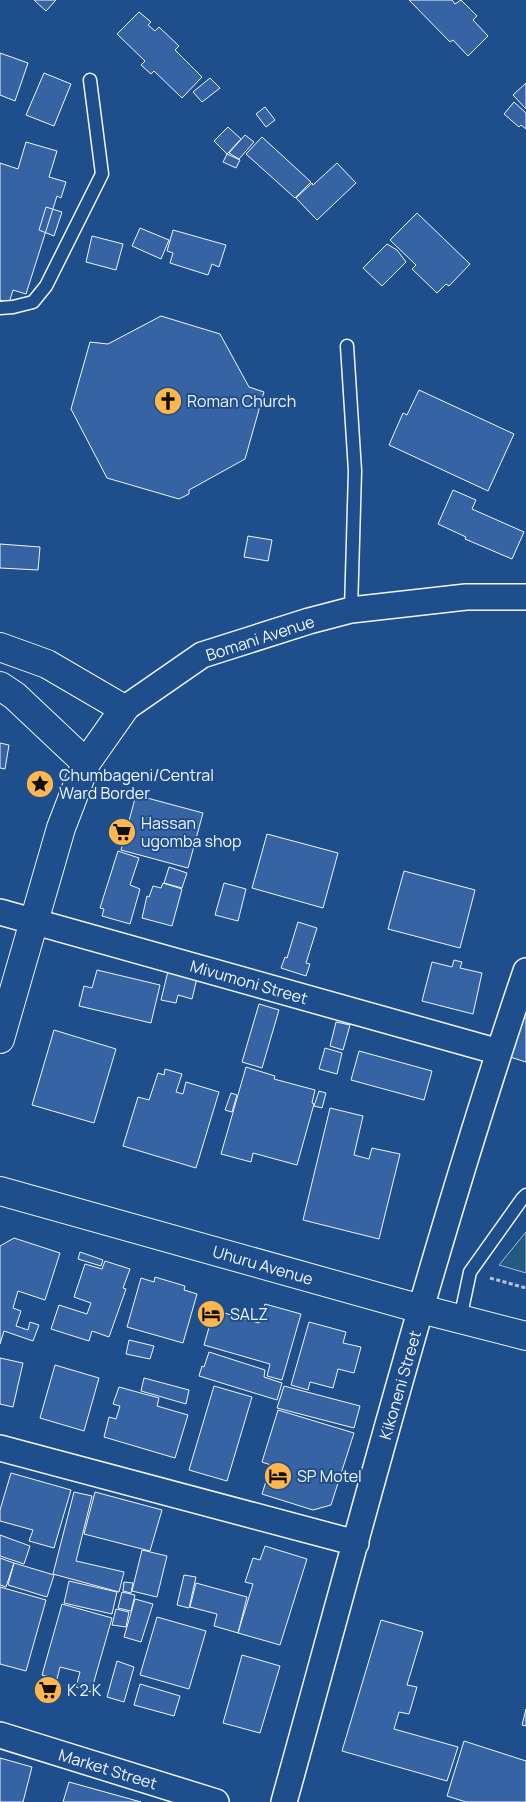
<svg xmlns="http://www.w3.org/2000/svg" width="526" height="1802" font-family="Manrope,sans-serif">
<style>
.green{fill:#245a82;stroke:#a8bbd7}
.building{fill:#3563a3;stroke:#f2f6ff}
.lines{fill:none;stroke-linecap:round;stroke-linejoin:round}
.service-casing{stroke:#f2f6ff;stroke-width:15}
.minor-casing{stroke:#f2f6ff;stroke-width:28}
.tertiary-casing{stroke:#f2f6ff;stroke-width:30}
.secondary-casing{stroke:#f2f6ff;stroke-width:30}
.path{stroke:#b3c4dc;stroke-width:3;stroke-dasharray:4 2.5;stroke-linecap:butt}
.service{stroke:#1f4e8c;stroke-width:12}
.minor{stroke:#1f4e8c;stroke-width:25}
.tertiary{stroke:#1f4e8c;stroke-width:28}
.secondary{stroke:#1f4e8c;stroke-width:28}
.labels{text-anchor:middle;stroke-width:4;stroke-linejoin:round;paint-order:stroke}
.poi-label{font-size:16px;fill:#f2f6ff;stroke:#1f4e8c;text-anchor:start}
.street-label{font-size:16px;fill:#f2f6ff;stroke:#1f4e8c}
</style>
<rect width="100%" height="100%" fill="#1f4e8c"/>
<path class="green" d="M526 1232V1273L499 1265Z"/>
<path class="building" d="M34 0H56L46 11Z
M409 0H452L455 4 461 0 477 16 473 20 488 36 468 56 453 40 450 42Z
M139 12 151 22 148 25 155 31 159 27 179 46 175 50 202 77 182 98 154 71 151 74 141 65 145 61 117 34Z
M0 53 28 63 15 101 0 95Z
M44 73 71 84 54 126 26 115Z
M210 78 220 88 202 102 193 92Z
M526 83V109L513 95Z
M514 102 526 113V129L521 125 519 127 504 114Z
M265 107 275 120 266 127 256 114Z
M228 127 241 139 227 154 214 141Z
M245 135 254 142 239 159 229 153Z
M262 137 311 182 295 198 246 154Z
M26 142 57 151 49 177 66 182 61 198 57 196 26 294 13 290 9 303 0 300V163L18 169Z
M227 154 240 160 236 168 223 162Z
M337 163 356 183 317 220 296 198 312 183 313 185Z
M46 207 62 212 54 236 39 230Z
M417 213 470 264 449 286 446 284 437 293 412 269 416 265 390 240Z
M140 228 169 240 161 259 132 246Z
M173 230 226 245 219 267 212 264 208 275 170 263 173 253 167 251Z
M92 236 123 244 116 270 86 262Z
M387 244 397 250 406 262 382 286 363 268Z
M161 316 220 334 249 387 264 392 245 459 189 490V494L179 499 107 478 71 409 90 342 108 344Z
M419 390 514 434 488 491 389 445 403 413 407 415Z
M453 490 476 500 472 509 524 532 512 559 465 539 466 537 438 524Z
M248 536 272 540 268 561 244 557Z
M0 544 40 547 38 570 0 568Z
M0 743 9 745 5 769 0 768Z
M136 795 203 813 188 868 121 850Z
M267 834 338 853 323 908 252 888Z
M118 851 139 858 130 885 140 889 130 924 102 916 104 909 100 908Z
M169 867 187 873 182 888 164 883Z
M404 871 475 890 460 948 388 929Z
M163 883 182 889 172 926 142 918 147 896 149 897 153 886 161 888Z
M224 883 246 889 238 921 215 915Z
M298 922 317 928 306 963 310 964 306 976 281 968 285 957 287 958Z
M454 960 462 962 460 968 482 973 473 1014 422 1001 432 962 452 967Z
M97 970 160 985 151 1023 79 1006 84 986 92 988Z
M168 971 197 978 192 999 178 995 176 1003 161 1000Z
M259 1004 279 1010 262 1068 242 1062Z
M526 1005V1062L510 1057Z
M336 1022 350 1025 343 1050 330 1046Z
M54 1030 116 1049 94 1123 32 1105Z
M325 1048 342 1053 337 1074 319 1069Z
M359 1051 432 1071 424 1100 351 1080Z
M246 1067 275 1076 274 1079 315 1090 312 1103 314 1104 297 1165 253 1153 251 1162 221 1154Z
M165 1069 182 1074 176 1092 183 1094 186 1082 219 1092 196 1168 123 1146 138 1097 149 1100 158 1073 164 1075Z
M319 1091 326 1093 322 1108 314 1106Z
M231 1093 237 1095 232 1112 225 1110Z
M330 1108 363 1116 354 1155 369 1159 372 1148 400 1154 379 1239 303 1220Z
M14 1238 60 1253 45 1300 18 1291 13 1308 21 1311 16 1326 28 1330 30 1322 39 1325 33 1341 4 1331 0 1344V1246Z
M80 1252 103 1260 101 1266 78 1259Z
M105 1261 130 1269 123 1288 126 1289 109 1337 92 1331 89 1341 51 1329 59 1305 87 1314 91 1303 74 1297 85 1264 102 1269Z
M155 1277 185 1286 184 1290 197 1294 183 1343 127 1327 141 1278 154 1282Z
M265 1304 301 1314 282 1380 267 1376 270 1364 204 1345 214 1310 259 1323Z
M309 1322 346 1332 343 1343 361 1347 354 1373 338 1369 333 1388 310 1382 308 1390 291 1385Z
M129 1340 154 1346 150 1359 126 1354Z
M209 1352 265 1370 264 1377 282 1383 277 1400 199 1376 202 1366 204 1367Z
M0 1358 23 1363 13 1407 0 1404Z
M55 1365 99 1378 84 1431 40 1418Z
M144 1378 189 1390 186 1404 141 1391Z
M214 1386 252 1397 227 1481 189 1470Z
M284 1386 360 1406 354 1428 277 1408Z
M119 1387 159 1398 157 1406 188 1415 175 1458 104 1437 109 1417 116 1419 120 1406 113 1404Z
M278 1410 354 1433 331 1505 313 1510 262 1494 271 1465 262 1462Z
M11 1473 71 1490 54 1548 29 1541 33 1530 0 1521V1510Z
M74 1492 92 1496 76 1561 124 1572 119 1592 53 1574Z
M95 1492 162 1510 150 1551 84 1534Z
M0 1535 30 1546 24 1564 0 1556Z
M265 1546 307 1559 280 1645 238 1633 253 1584 245 1582 253 1558 260 1560Z
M142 1550 167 1556 157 1597 132 1591Z
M0 1558 14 1563 6 1587 0 1585Z
M14 1563 54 1575 47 1597 8 1585Z
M184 1575 196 1577 189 1608 177 1605Z
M69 1581 117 1592 112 1614 64 1603Z
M124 1582 133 1583 131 1593 123 1591Z
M196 1583 247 1597 238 1633 214 1626 217 1614 190 1607Z
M0 1587 46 1600 26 1671 0 1664Z
M122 1592 135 1595 131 1611 118 1608Z
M135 1599 153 1604 141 1642 124 1637Z
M62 1604 112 1618 91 1692 76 1687 80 1672 60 1667 57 1679 42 1675Z
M116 1609 129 1612 126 1627 112 1625Z
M157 1617 206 1631 189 1689 140 1675Z
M381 1620 423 1632 407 1685 417 1687 409 1714 399 1712 394 1729 458 1747 447 1781 342 1751Z
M242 1655 280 1666 260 1733 223 1723Z
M117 1661 134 1667 124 1702 107 1697Z
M140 1684 180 1696 174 1716 134 1705Z
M526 1709V1726L522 1725Z
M464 1741 526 1761V1802H466L447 1796Z
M0 1758 32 1767 23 1802H0Z
M69 1782 141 1802H63Z"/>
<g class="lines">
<defs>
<path id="service" d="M0 308 13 307 33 302 46 286 102 174 90 80
M347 346 355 471 351 610
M460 1319 470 1272 522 1199 526 1195"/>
<path id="minor" d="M124 709 202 655 309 621 351 610 466 597H526
M0 912 499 1052
M0 1448 356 1543
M0 1735 216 1802
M284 1802C361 1524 433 1245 526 971"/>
<path id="tertiary" d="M0 1191 421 1309 526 1336"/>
<path id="secondary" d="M0 647 47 664 124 709 86 763 61 828 0 1039
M0 686 15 696 86 763"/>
</defs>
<use href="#service" class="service-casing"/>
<use href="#minor" class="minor-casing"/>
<use href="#tertiary" class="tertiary-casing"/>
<use href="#secondary" class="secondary-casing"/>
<path class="path" d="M490 1278 526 1288"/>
<use href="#service" class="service"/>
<use href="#minor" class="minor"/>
<use href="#tertiary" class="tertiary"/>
<use href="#secondary" class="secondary"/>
</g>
<defs>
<symbol id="church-disc" viewBox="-11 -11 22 22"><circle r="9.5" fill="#ffb74d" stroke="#1f4e8c"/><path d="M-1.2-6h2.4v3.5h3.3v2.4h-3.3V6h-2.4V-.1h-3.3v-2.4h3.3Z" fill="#111"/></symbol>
<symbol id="sight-disc" viewBox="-11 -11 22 22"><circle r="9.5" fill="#ffb74d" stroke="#1f4e8c"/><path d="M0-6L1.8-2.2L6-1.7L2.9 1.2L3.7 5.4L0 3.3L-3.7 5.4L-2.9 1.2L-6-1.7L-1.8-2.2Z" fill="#111"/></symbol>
<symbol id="supermarket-disc" viewBox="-11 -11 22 22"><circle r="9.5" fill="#ffb74d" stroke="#1f4e8c"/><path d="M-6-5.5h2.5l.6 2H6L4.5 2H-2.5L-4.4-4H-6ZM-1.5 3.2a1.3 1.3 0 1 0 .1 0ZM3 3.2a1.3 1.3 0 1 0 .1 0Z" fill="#111"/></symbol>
<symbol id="hotel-disc" viewBox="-11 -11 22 22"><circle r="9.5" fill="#ffb74d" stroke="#1f4e8c"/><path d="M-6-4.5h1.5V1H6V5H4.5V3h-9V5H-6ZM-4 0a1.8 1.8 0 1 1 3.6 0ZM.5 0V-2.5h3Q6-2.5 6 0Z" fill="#111"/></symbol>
</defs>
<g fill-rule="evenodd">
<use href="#church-disc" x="152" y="385" width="32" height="32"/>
<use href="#sight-disc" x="24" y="768" width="32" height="32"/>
<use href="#supermarket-disc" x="106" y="816" width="32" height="32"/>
<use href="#hotel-disc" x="195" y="1298" width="32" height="32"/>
<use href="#hotel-disc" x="262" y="1460" width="32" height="32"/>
<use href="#supermarket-disc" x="32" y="1674" width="32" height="32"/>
</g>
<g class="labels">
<g class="poi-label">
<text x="187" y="407">Roman Church</text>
<text x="59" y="781">Chumbageni/Central<tspan x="59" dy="18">Ward Border</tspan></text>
<text x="141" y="829">Hassan<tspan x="141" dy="18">ugomba shop</tspan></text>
<text x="230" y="1320">SALZ</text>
<text x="297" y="1482">SP Motel</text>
<text x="67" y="1696">K 2 K</text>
</g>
<g class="street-label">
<text transform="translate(260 638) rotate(-18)" y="6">Bomani Avenue</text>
<text transform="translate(249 982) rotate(16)" y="6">Mivumoni Street</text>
<text transform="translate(263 1265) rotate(16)" y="6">Uhuru Avenue</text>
<text transform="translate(400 1385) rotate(-74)" y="6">Kikoneni Street</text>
<text transform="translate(108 1769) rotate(17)" y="6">Market Street</text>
</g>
</g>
</svg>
